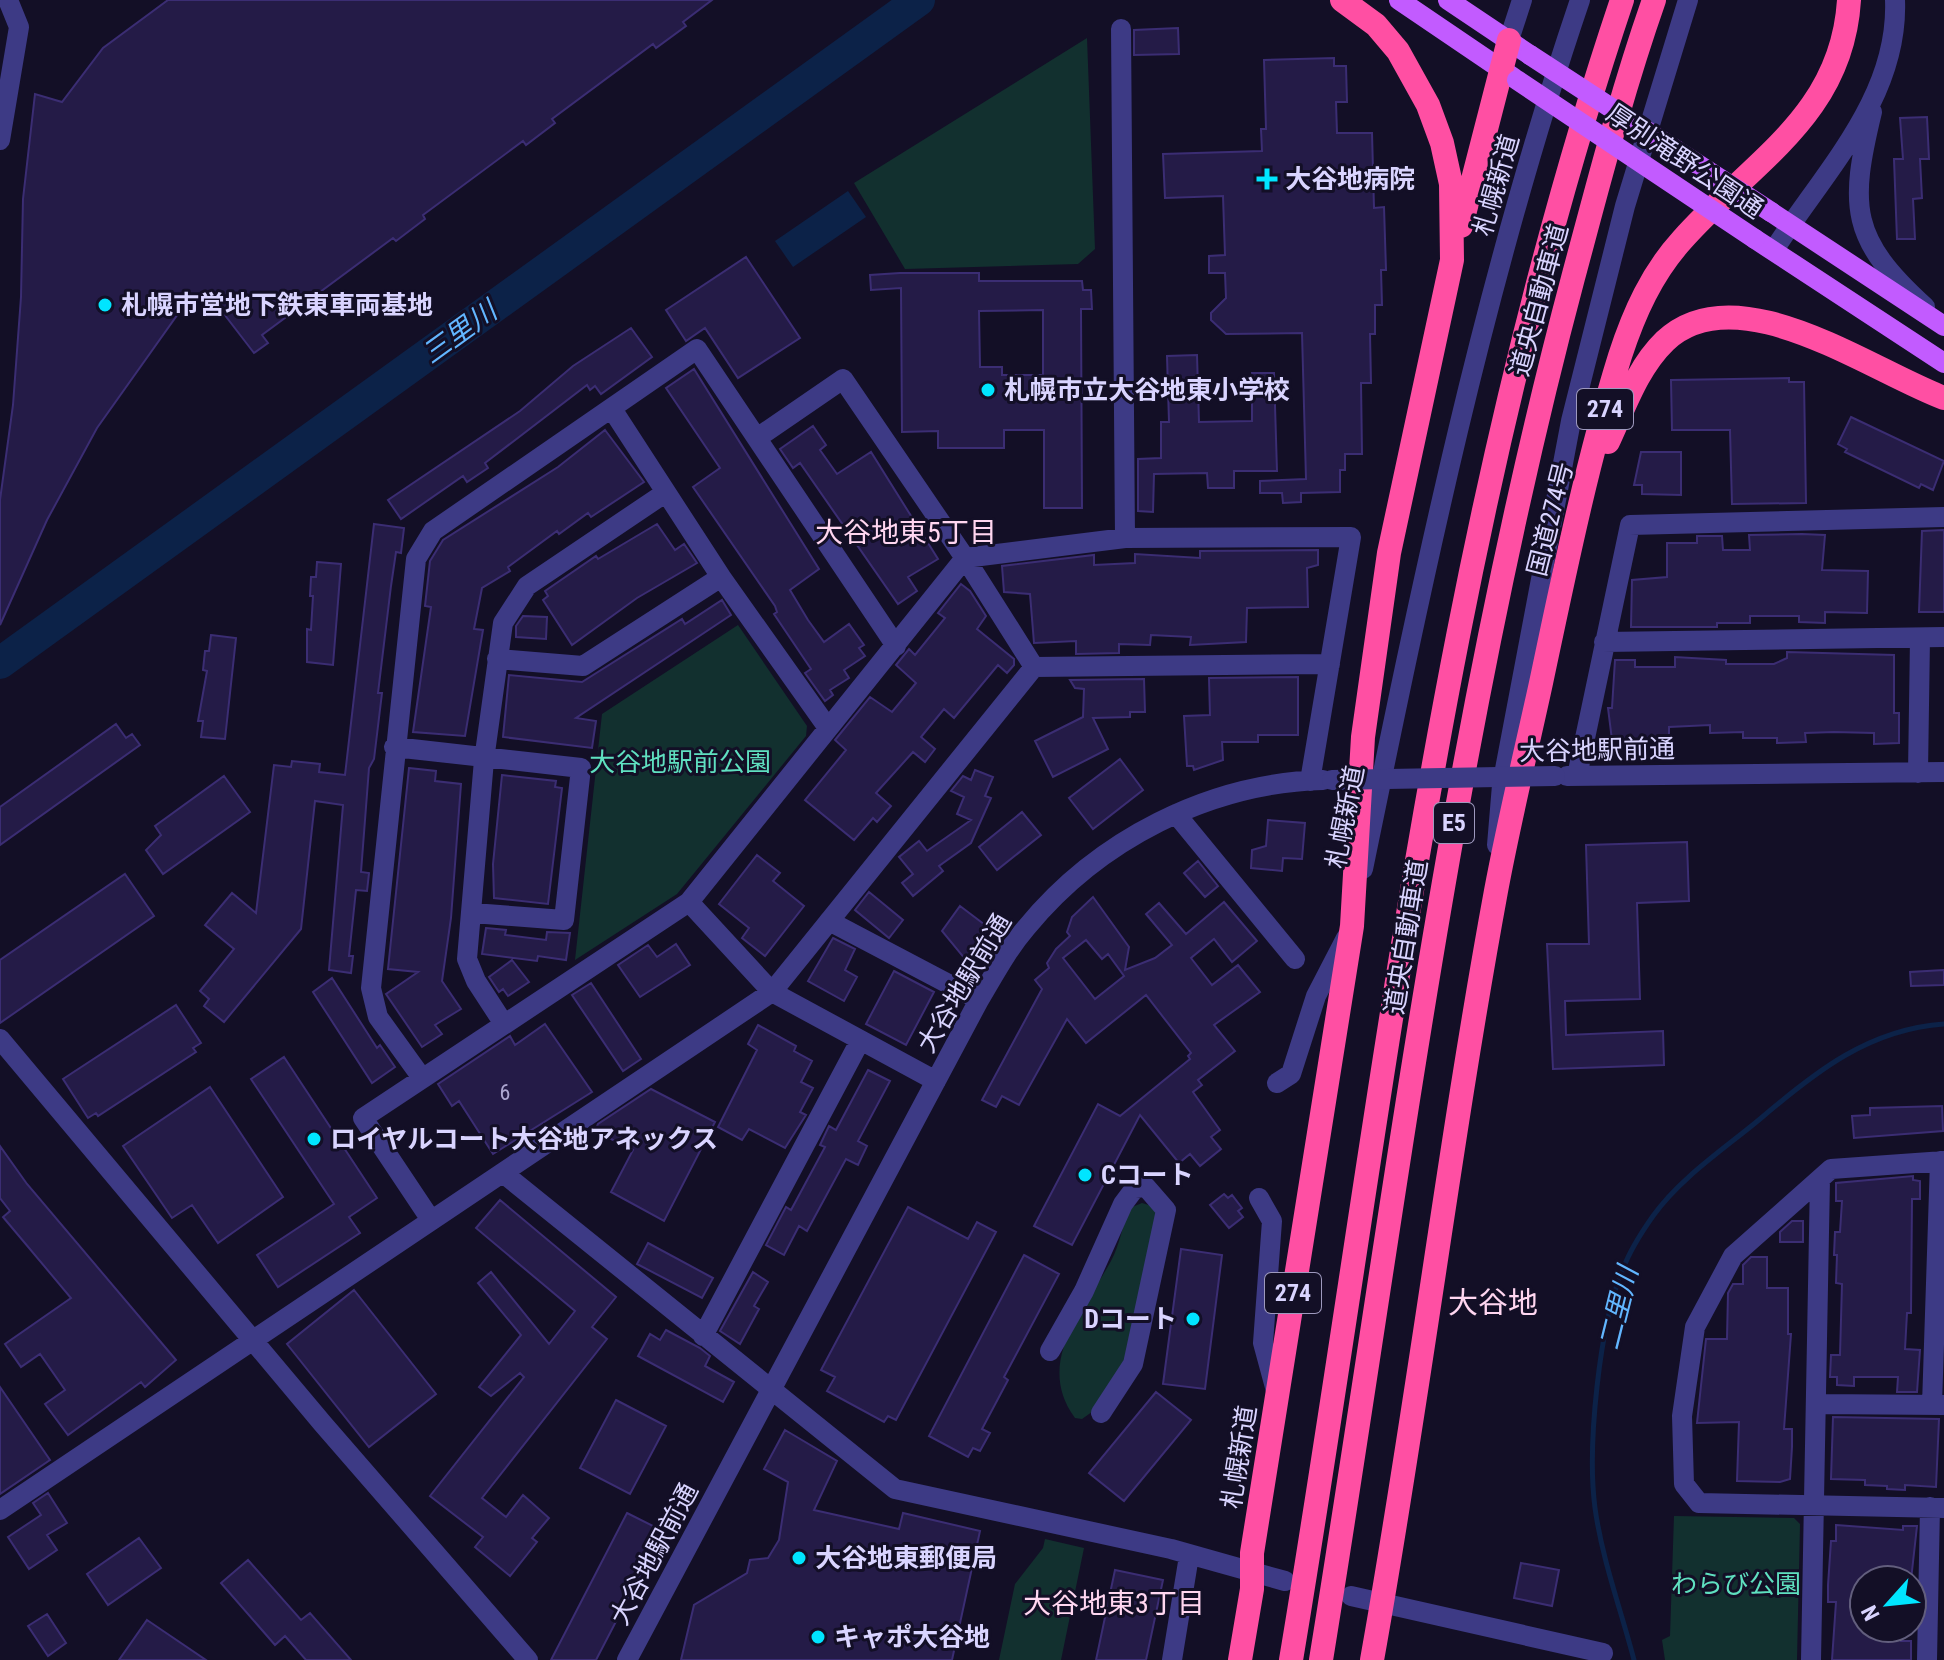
<svg xmlns="http://www.w3.org/2000/svg" width="1944" height="1660" font-family="'Roboto Condensed','Noto Sans JP',sans-serif">
<style>
.green{fill:#12302f}
.water{fill:#0c2248}
.lines{fill:none;stroke-linecap:round;stroke-linejoin:round}
.stream{stroke:#0c2248;stroke-width:5}
.river{stroke:#0c2248;stroke-width:32}
.building{fill:#241b47;stroke:#3b2d73;stroke-width:2;fill-rule:evenodd}
.minor{stroke:#3d3a85;stroke-width:20}
.major{stroke:#c25bff;stroke-width:20}
.highway{stroke:#ff4fa3;stroke-width:24}
.minor-bridge{stroke:#3d3a85;stroke-width:20}
.major-bridge{stroke:#c25bff;stroke-width:20}
.poi-dot{fill:#00e5ff;stroke:#130f26;stroke-width:3}
.labels{text-anchor:middle;stroke-width:6;stroke-linejoin:round;paint-order:stroke}
.number-label{font-size:22px;fill:#aca6d1}
.shield{fill:#130f26;stroke:#9e99be;stroke-width:2}
.shield-label{font-size:24px;font-weight:bold;fill:#d9d4ff}
.street-label{font-size:26px;fill:#d9d4ff;stroke:#130f26}
.poi-label{font-size:26px;font-weight:bold;fill:#d9d4ff;stroke:#130f26;text-anchor:start}
.park-label{font-size:26px;fill:#5fe0c0;stroke:#130f26}
.water-label{font-size:28px;font-style:italic;fill:#62b6ff;stroke:#130f26}
.neighbourhood-label{font-size:28px;fill:#ffd6f0;stroke:#130f26}
.quarter-label{font-size:30px;fill:#ffd6f0;stroke:#130f26}
</style>
<rect width="100%" height="100%" fill="#130f26"/>
<path class="green" d="M1087 38 1095 249 1078 264 905 269 854 183Z
M738 625 807 726 806 736 677 894 575 960 602 714Z
M1142 1203 1152 1206 1157 1213 1134 1343 1096 1409 1082 1419 1075 1418C1034 1362 1084 1310 1111 1261 1120 1245 1122 1225 1130 1208Z
M1674 1516 1794 1518 1800 1524 1797 1660H1665L1662 1640 1670 1636Z
M1045 1539 1084 1548 1061 1660H999L1015 1584 1043 1548Z"/>
<path class="water" d="M848 191 866 217 793 267 775 241Z"/>
<g class="lines">
<path class="stream" d="M1634 1660C1621 1610 1602 1559 1595 1508 1587 1447 1599 1325 1623 1269 1630 1250 1641 1233 1653 1216 1680 1178 1724 1149 1760 1119 1815 1072 1869 1029 1944 1024"/>
<path class="river" d="M0 663 919 0"/>
</g>
<path class="building" d="M168 0H712L683 22 686 26 656 48 653 44 552 119 555 123 526 145 523 141 423 215 425 219 396 241 393 238 262 335 268 343 254 353 207 292 178 314 97 428 47 520 0 625V500L13 405 21 297 23 199 35 94 62 102 103 48Z
M1178 28 1179 54 1134 55V30Z
M1334 58V66H1346L1347 102H1336L1337 133H1372L1374 208 1384 207 1386 270H1381L1382 305H1375V334H1370L1371 383H1361L1362 454H1345V470H1340V492L1301 493V502L1283 503 1282 493H1260V481L1306 479 1302 333 1226 334 1211 320V313L1226 298 1225 273H1209V256L1225 255 1223 196 1165 198 1163 154 1262 151 1261 129H1266L1264 60Z
M1927 117 1929 159H1920L1922 198 1913 199 1915 239H1897L1894 159H1903L1900 118Z
M746 257 800 338 738 378 705 328 686 341 666 310Z
M900 273H979V281H1082L1083 290H1091L1092 309H1081L1082 508H1044V430H1004V448H938V431L902 432 901 288 871 290 870 275ZM1043 310V375H1002V367H980L979 311Z
M631 328 652 357 601 394 595 386 590 390 587 385 485 463 488 468 467 482 463 476 401 519 388 500 520 411 573 366Z
M1197 355 1199 422 1252 421V373H1274L1277 471H1234V488H1208L1207 473 1154 474 1153 512 1138 511V459L1161 458V422H1169L1167 356Z
M694 369 819 569 790 590 808 620 824 642 849 624 864 645 859 648 865 656 844 670 849 678 830 690 833 695 825 701 805 673 811 669 774 614 777 612 775 606 693 487 720 468 666 388Z
M1789 378V382H1804L1806 503 1732 504 1730 430H1672L1671 380Z
M1851 417 1944 461 1933 490 1921 484 1919 488 1845 452 1847 449 1838 444Z
M813 426 826 445 820 450 837 474 871 452 938 559 908 577 917 591 898 604 800 463 793 468 780 449Z
M605 430 644 482 591 517 588 513 559 534 557 531 508 567 510 571 482 588 474 629 483 630 465 736 413 732 431 607 425 606 430 561 443 540 558 467Z
M1641 452H1681V495L1642 494V485H1634Z
M374 524 404 528 401 553 396 552 391 586 378 693H382L374 759 369 768 361 872 369 873 367 891 356 890 349 956H353L351 973 329 970 343 805 315 801 301 929 224 1022 204 1006 209 999 200 991 234 949 205 925 232 893 256 913 274 765 291 767 292 761 320 764 319 772 345 775Z
M657 524 675 550 684 544 697 563 637 598 572 645 543 600 548 596 545 591 596 556 598 559Z
M1944 530V612H1919L1922 531Z
M1802 534 1825 535 1822 570 1868 571 1867 613 1825 612V623L1799 622V616H1750V623H1717V627H1631L1632 580 1667 577V543H1697V536H1722L1723 550H1750L1749 535Z
M1318 550V565L1307 568 1308 607 1247 608 1246 642 1190 645 1191 637 1151 635 1150 645 1119 644V653L1076 654V641L1034 643 1030 594 1004 592 1002 566 1094 555V565L1135 563V554L1200 558V551Z
M317 562 341 564 333 665 307 662V629L311 630 313 596H310L311 577H316Z
M961 584 970 591 986 616 977 629 1014 659V665L1007 673 998 665 954 718 944 709 921 737 935 749 925 762 913 752 876 793 891 806 877 822 873 818 854 840 805 800 846 750 835 740 870 697 892 712 916 683 896 665 909 649 915 655 945 618 938 613Z
M722 600 731 615 576 718 596 721 592 748 503 737 509 675 582 682 682 619 685 624Z
M523 616 547 617 546 639 516 637V626Z
M211 635 236 638 225 739 201 737 203 721H198L207 671 203 670 205 651H209Z
M1787 652 1894 655V713H1899V743L1874 744V733L1834 732 1805 733 1806 742 1777 743V738H1743V732L1710 733V725L1669 727V740H1612L1608 708H1612L1615 660H1635V667H1675V657L1726 660V664H1774L1787 658Z
M1298 677V735H1258V742H1222L1223 760 1194 770 1193 766H1187L1184 716 1210 715 1209 678Z
M1144 679 1145 712H1130V717L1093 718 1108 749 1053 777 1035 741 1083 717 1084 689 1075 688 1070 680Z
M116 724 126 738 132 734 140 745 0 845V807Z
M1120 759 1143 790 1093 829 1069 798Z
M409 768 436 771 435 781 461 784 451 918 442 981 461 1009 435 1025 442 1034 422 1047 386 994 418 972 388 969Z
M975 770 993 777 985 796 991 798 971 843 939 866 943 871 913 896 902 883 913 874 899 857 919 841 927 851 971 820 957 814 964 797 951 791 963 776 971 780Z
M502 775 556 781 555 787 562 788 548 904 494 898 493 864Z
M224 776 250 812 163 874 146 850 161 835 155 826Z
M1022 812 1041 835 997 870 979 847Z
M1268 820 1305 823 1302 859 1283 858 1282 871 1251 868 1252 850 1266 846Z
M1687 842 1689 901 1637 903 1640 999 1565 1001 1566 1035 1663 1031 1664 1065 1553 1069 1547 944H1589L1586 845Z
M757 855 780 873 773 881 804 906 765 956 742 938 749 928 719 904Z
M1198 861 1218 886 1205 897 1184 873Z
M125 874 154 916 0 1023V960Z
M869 892 903 920 889 938 855 910Z
M1093 897 1129 947 1125 970 1155 958 1172 945 1146 914 1159 903 1186 934 1224 902 1257 941 1232 962 1214 939 1191 958 1212 985 1238 965 1260 992 1214 1025 1235 1051 1198 1080 1202 1085 1193 1092 1220 1130 1211 1137 1221 1149 1200 1166 1190 1154 1179 1163 1140 1115 1072 1245 1034 1226 1098 1104 1120 1116 1190 1059 1188 1056 1191 1053 1146 995 1086 1043 1067 1019 1019 1105 1002 1096 996 1107 982 1100 1042 989 1035 980 1049 968 1047 963 1056 949 1070 936 1067 932 1072 917ZM1086 940 1102 959 1108 954 1124 976 1095 999 1063 958Z
M960 906 989 928 965 959 942 931Z
M486 928 506 930 505 935 546 940 547 932 570 933 566 960 538 956 537 961 482 954Z
M833 938 855 949 845 970 857 977 844 1001 808 981Z
M676 944 690 965 640 997 618 965 648 945 657 957Z
M512 960 529 982 508 996 503 989 499 992 489 977Z
M1944 970V985L1911 986 1910 972Z
M894 971 934 992 906 1045 866 1024Z
M332 978 377 1048 380 1045 395 1067 372 1083 313 992Z
M591 983 641 1059 623 1071 572 995Z
M176 1005 201 1043 193 1048 196 1052 98 1116 96 1113 88 1118 63 1079Z
M545 1024 592 1092 493 1154 459 1101 452 1106 438 1084 510 1036 515 1045Z
M758 1025 796 1046 794 1051 812 1061 801 1082 813 1088 800 1112 806 1115 785 1148 749 1129 742 1140 718 1127 757 1050 748 1044Z
M284 1057 377 1198 349 1217 360 1233 278 1287 257 1255 334 1204 251 1079Z
M868 1070 890 1081 858 1141 867 1146 858 1165 846 1159 807 1231 799 1226 784 1255 766 1245 786 1207 791 1210 825 1147 820 1145 829 1126 836 1130Z
M210 1087 283 1197 218 1243 192 1205 172 1218 123 1146Z
M651 1089 715 1122 664 1221 611 1192 633 1150 595 1131 598 1124Z
M1942 1106 1943 1131 1854 1138 1852 1116 1870 1115V1108Z
M0 1146 27 1184 176 1360 145 1387 141 1382 68 1435 45 1404 65 1390 40 1354 21 1367 5 1344 71 1298 3 1217 10 1211 0 1198Z
M1913 1176V1180L1920 1181V1199H1912L1911 1313H1907L1905 1349 1920 1350 1917 1392H1897L1898 1377H1854V1386L1837 1385V1377H1830L1831 1355H1840L1842 1284 1836 1283 1837 1255H1834L1835 1232H1840L1842 1201H1836V1183Z
M1224 1194 1228 1198 1232 1195 1242 1208 1238 1211 1243 1217 1229 1228 1210 1205Z
M500 1200 616 1297 592 1327 607 1339 482 1498 506 1517 523 1495 549 1518 532 1538 537 1542 510 1576 475 1547 483 1537 430 1496 524 1377 520 1373 491 1396 479 1387 521 1335 478 1283 491 1272 549 1344 575 1311 476 1228Z
M908 1207 968 1239 977 1222 996 1232 896 1420 888 1416 884 1422 827 1391 835 1377 821 1370Z
M1792 1221H1803V1242H1780V1232Z
M648 1243 713 1278 702 1298 637 1264Z
M1181 1249 1222 1255 1205 1389 1163 1384Z
M1024 1255 1059 1274 1004 1377 1008 1380 982 1429 990 1433 980 1451 973 1448 968 1457 929 1436Z
M1751 1257H1767V1288H1788V1334H1791L1784 1429H1792V1447L1790 1479 1780 1482 1737 1481 1739 1422 1697 1423 1706 1339H1727L1728 1293 1733 1284H1743V1265Z
M753 1272 768 1282 754 1306 759 1309 740 1344 720 1331Z
M354 1290 436 1394 369 1447 287 1344Z
M666 1330 700 1348 710 1356 705 1366 734 1382 723 1402 638 1356 650 1334 660 1340Z
M0 1387 50 1460 0 1494Z
M1156 1392 1191 1420 1124 1501 1089 1473Z
M616 1400 666 1426 630 1494 580 1468Z
M1833 1417 1939 1419 1936 1487 1905 1485V1490L1887 1489V1486L1865 1485V1480L1831 1479Z
M785 1430 837 1461 814 1510 899 1529 903 1513 980 1531 952 1660H681L694 1605 747 1573 750 1560 768 1558 779 1540 788 1482 764 1469Z
M48 1493 67 1523 47 1535 57 1550 29 1569 8 1537 41 1515 33 1503Z
M627 1513 663 1531 596 1660H551Z
M1836 1525 1903 1530V1526H1917L1911 1580H1864V1628H1901V1641H1911V1660H1832L1836 1602H1828V1585L1831 1541H1836Z
M139 1538 161 1568 108 1605 87 1574Z
M248 1560 301 1620 310 1613 351 1660H306L285 1636 275 1645 221 1583Z
M1521 1563 1559 1570 1552 1606 1514 1598Z
M1115 1570 1163 1580 1146 1660H1096Z
M47 1614 66 1643 48 1656 28 1626Z
M147 1620 206 1660H119Z"/>
<g class="lines">
<path class="minor" d="M1121 29 1125 538
M1509 40 1522 0
M1872 112C1849 207 1850 239 1925 307
M0 140 19 27 8 0
M1774 250C1823 173 1899 98 1895 0
M612 409 721 577 828 728
M757 438 843 379 965 558 1034 667
M1604 642 1944 637
M497 659 583 666 721 577
M394 747 581 768 564 920 473 913
M1918 773 1920 638
M1567 776 1944 772
M1577 776 1630 525 1944 517
M1176 814 1295 959
M1497 845 1502 785 1571 421 1625 206 1688 0
M1363 869C1423 577 1484 282 1580 0
M689 902 772 992 936 1081
M829 921 979 1000
M504 1024 476 981 467 959 484 760 503 623 527 586 665 493
M0 1039 323 1424 528 1660
M422 1078 378 1017 371 988 416 559 433 531 697 349 896 646
M1277 1083 1291 1074 1316 996 1346 938
M1944 1161 1831 1169 1733 1256 1695 1327 1682 1416 1684 1484 1699 1503 1944 1508
M503 1173 895 1489 1171 1549 1285 1581
M1259 1198 1272 1221 1263 1343 1276 1391
M431 1220 363 1118 689 902 965 558 1125 538 1351 537 1310 781
M703 1336 860 1041
M1050 1351 1084 1291 1123 1204 1135 1188 1146 1187 1166 1210 1133 1364 1101 1413
M1817 1404 1944 1405
M1932 1405 1940 1161
M0 1510 772 992 1034 667 1330 664
M1351 1596 1603 1653
M627 1660 979 1000C994 975 1007 950 1026 928 1098 840 1209 783 1323 780
M1172 1660 1189 1556
M1811 1660 1820 1179
M1927 1660 1930 1507"/>
<path class="major" d="M1399 0 1514 78
M1448 0 1530 55
M1771 212 1944 326
M1755 239 1944 363"/>
<path class="highway" d="M1461 226 1509 40
M1608 442C1624 408 1637 368 1665 341 1737 273 1871 371 1944 398
M1240 1660 1252 1589V1553L1352 926 1363 737 1389 553 1452 260 1451 184 1442 143 1428 105 1398 51 1376 25 1342 0
M1291 1660C1384 1104 1441 537 1622 0
M1321 1660C1396 1198 1452 731 1573 278 1598 185 1622 91 1654 0
M1372 1660C1418 1404 1449 1146 1496 891 1509 821 1526 752 1541 683 1564 574 1587 462 1620 356 1634 313 1652 273 1682 240 1752 161 1842 116 1849 0"/>
<path class="minor-bridge" d="M1332 780 1555 776"/>
<path class="major-bridge" d="M1530 55 1771 212
M1517 80 1755 239"/>
</g>
<g class="poi-dot">
<path d="M1263 167h8v8h8v8h-8v8h-8v-8h-8v-8h8z"/>
<circle cx="105" cy="305" r="8"/>
<circle cx="988" cy="390" r="8"/>
<circle cx="314" cy="1139" r="8"/>
<circle cx="1085" cy="1175" r="8"/>
<circle cx="1193" cy="1319" r="8"/>
<circle cx="799" cy="1558" r="8"/>
<circle cx="818" cy="1637" r="8"/>
</g>
<g class="labels">
<g class="number-label">
<text x="505" y="1100">6</text>
</g>
<g class="shield">
<rect x="1577" y="389" width="56" height="40" rx="6"/>
<rect x="1434" y="803" width="40" height="40" rx="6"/>
<rect x="1265" y="1273" width="56" height="40" rx="6"/>
</g>
<g class="shield-label">
<text x="1605" y="417">274</text>
<text x="1454" y="831">E5</text>
<text x="1293" y="1301">274</text>
</g>
<g class="street-label">
<text transform="translate(1685 161) rotate(34)" y="9">厚別滝野公園通</text>
<text transform="translate(1496 185) rotate(-74)" y="9">札幌新道</text>
<text transform="translate(1539 300) rotate(-75)" y="9">道央自動車道</text>
<text transform="translate(1550 519) rotate(-76)" y="9">国道274号</text>
<text transform="translate(1597 750) rotate(-1)" y="9">大谷地駅前通</text>
<text transform="translate(1345 817) rotate(-79)" y="9">札幌新道</text>
<text transform="translate(1406 937) rotate(-81)" y="9">道央自動車道</text>
<text transform="translate(964 983) rotate(-59)" y="9">大谷地駅前通</text>
<text transform="translate(1239 1457) rotate(-81)" y="9">札幌新道</text>
<text transform="translate(654 1554) rotate(-62)" y="9">大谷地駅前通</text>
</g>
<g class="poi-label">
<text x="1285" y="188">大谷地病院</text>
<text x="121" y="314">札幌市営地下鉄東車両基地</text>
<text x="1004" y="399">札幌市立大谷地東小学校</text>
<text x="330" y="1148">ロイヤルコート大谷地アネックス</text>
<text x="1101" y="1184">Cコート</text>
<text x="1177" y="1328" text-anchor="end">Dコート</text>
<text x="815" y="1567">大谷地東郵便局</text>
<text x="834" y="1646">キャポ大谷地</text>
</g>
<g class="park-label">
<text x="680" y="771">大谷地駅前公園</text>
<text x="1736" y="1593">わらび公園</text>
</g>
<g class="water-label">
<text transform="translate(459 332) rotate(-36)" y="10">三里川</text>
<text transform="translate(1618 1308) rotate(-76)" y="10">二里川</text>
</g>
<g class="neighbourhood-label">
<text x="906" y="542">大谷地東5丁目</text>
<text x="1114" y="1613">大谷地東3丁目</text>
</g>
<g class="quarter-label">
<text x="1493" y="1313">大谷地</text>
</g>
</g>
<g transform="translate(1888 1604) rotate(243)"><circle r="38" fill="#130f26" stroke="#625e7d" stroke-width="2"/>
<path d="M0-6L14 30L0 20L-14 30Z" fill="#00e5ff"/>
<text y="-12" font-size="22" font-weight="bold" text-anchor="middle" fill="#d9d4ff">N</text>
</g>
</svg>
